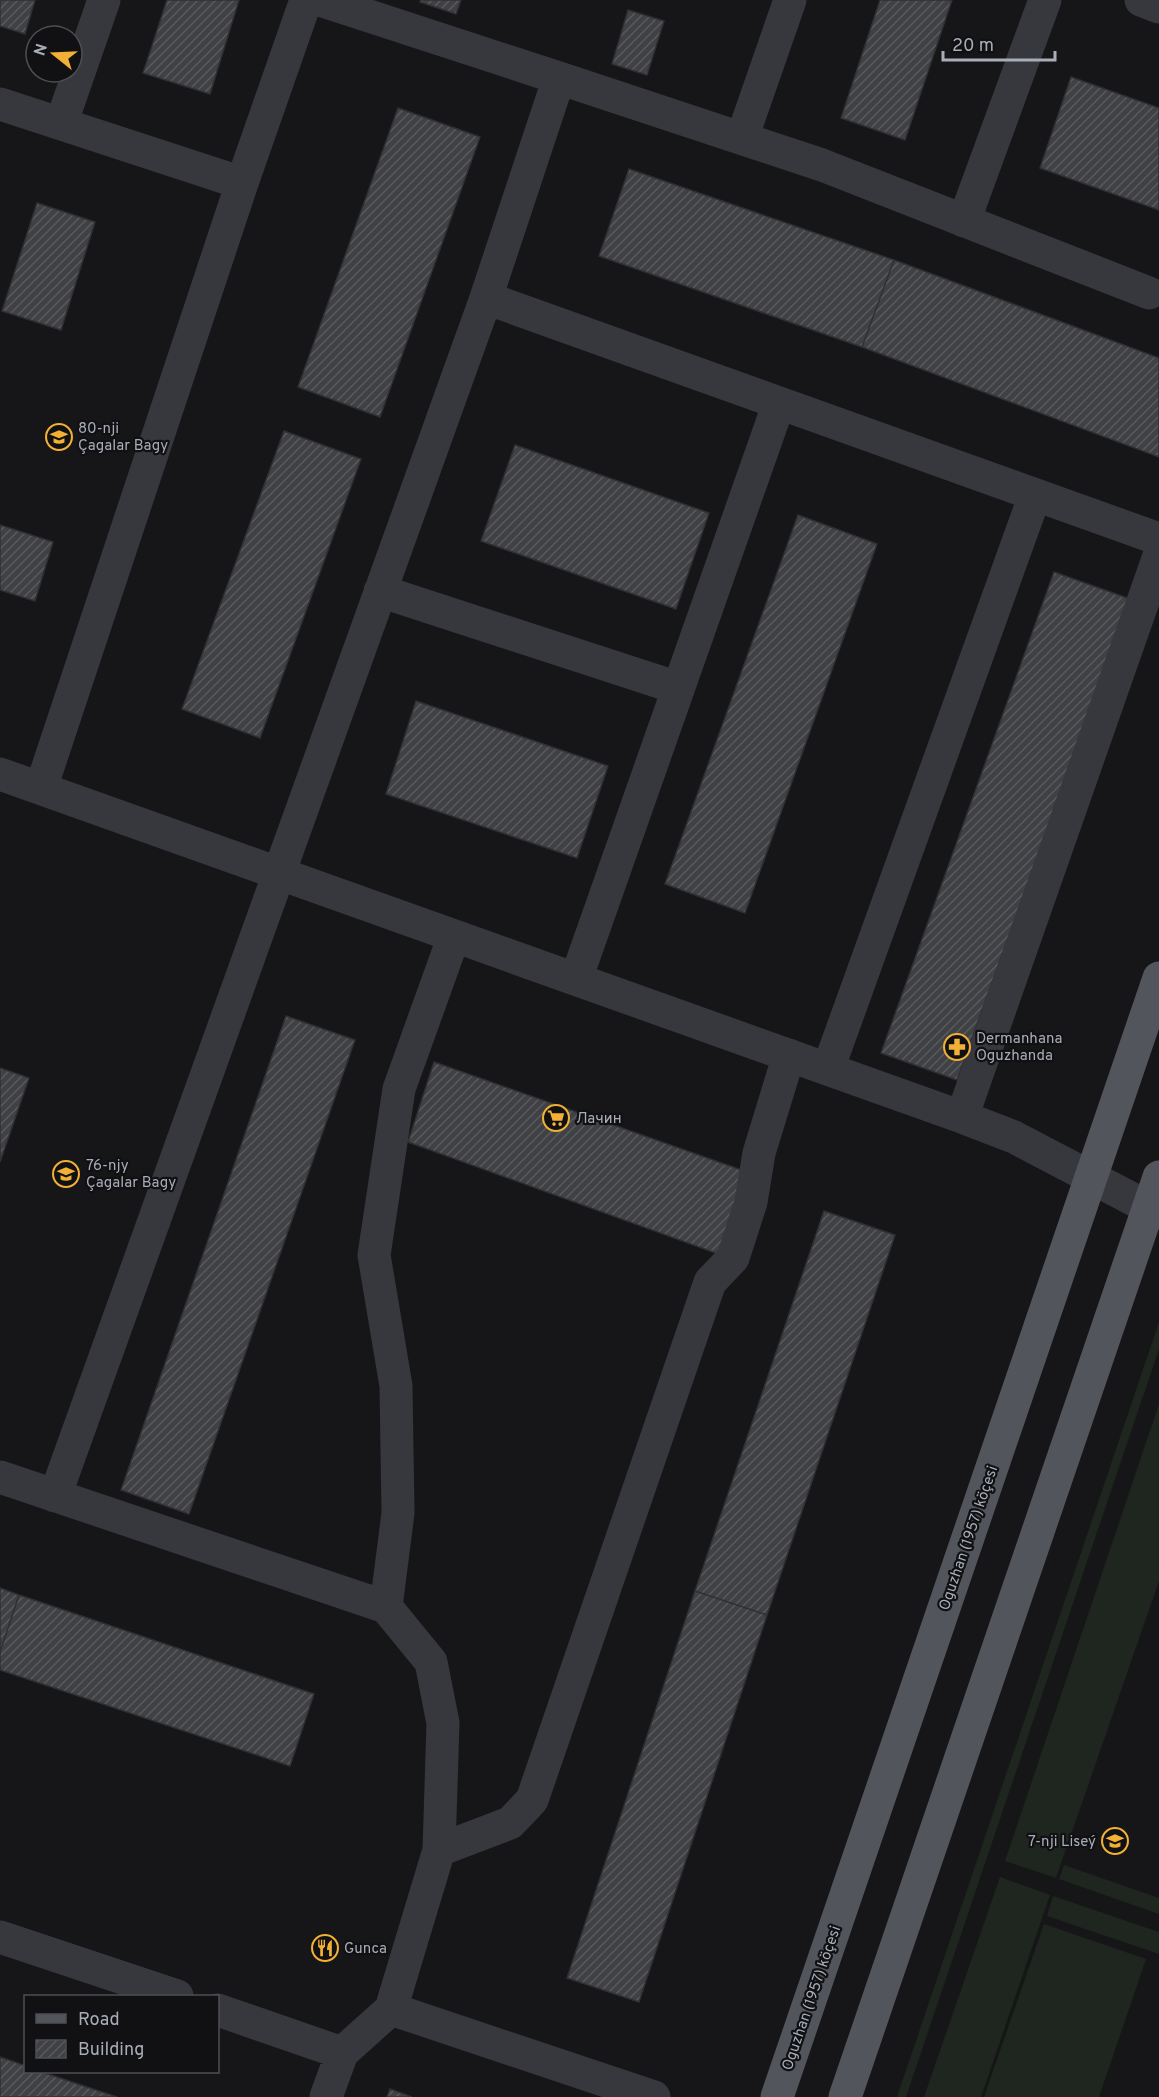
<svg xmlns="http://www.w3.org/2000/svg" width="1159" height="2097" font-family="Overpass,sans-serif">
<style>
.grass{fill:#1e261f}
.building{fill:url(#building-hatch);stroke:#303034;stroke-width:1.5}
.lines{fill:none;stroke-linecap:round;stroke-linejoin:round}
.minor{stroke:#37383d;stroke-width:33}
.major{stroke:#53555c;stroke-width:33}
.labels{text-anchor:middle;stroke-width:4.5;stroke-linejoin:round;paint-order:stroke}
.poi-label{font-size:15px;fill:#a8adb8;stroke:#111113;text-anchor:start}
.street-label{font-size:15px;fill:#a8adb8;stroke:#111113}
</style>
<defs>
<pattern id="building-hatch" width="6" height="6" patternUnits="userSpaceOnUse" patternTransform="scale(1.5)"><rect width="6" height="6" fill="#404145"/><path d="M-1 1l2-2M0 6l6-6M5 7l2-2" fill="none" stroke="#595a5e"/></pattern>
</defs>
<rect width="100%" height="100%" fill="#161618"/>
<path class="grass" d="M1159 1322V1349L906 2097H897Z
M1159 1404V1581L1056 1878 1005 1861Z
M1064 1865 1159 1898V1914L1059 1879Z
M1000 1877 1050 1895 981 2097H924Z
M1053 1896 1159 1932V1954L1047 1916Z
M1044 1924 1146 1959 1099 2097H984Z"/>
<path class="building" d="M0 0H35L25 34 0 26Z
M167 0H239L210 94 143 73Z
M421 0H461L456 14 420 2Z
M880 0H952L905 140 841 118Z
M628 10 664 21 647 75 612 64Z
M1071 77 1159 108V210L1040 168Z
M398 108 480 137 380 417 298 387Z
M629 169 894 260 862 347 599 256Z
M37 203 95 222 61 330 2 311Z
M894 260 1159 358V457L862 347Z
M284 431 361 459 260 738 182 709Z
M515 445 709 513 676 609 481 541Z
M798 515 877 544 745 913 665 884Z
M0 525 53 542 35 601 0 590Z
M1054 572 1130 599 957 1080 881 1053Z
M416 701 608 766 577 858 386 794Z
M286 1016 355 1040 189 1514 121 1490Z
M434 1062 750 1173 724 1256 408 1142Z
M0 1068 29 1078 0 1162Z
M824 1211 895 1235 767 1615 695 1591Z
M0 1588 19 1595 0 1652Z
M695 1591 767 1615 639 2002 567 1978Z
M19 1595 314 1694 290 1766 0 1670V1652Z
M0 2057 26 2066V2072H42L117 2097H0Z
M390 2089 412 2097H387Z"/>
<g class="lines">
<path class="minor" d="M320 0 559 78 486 298 1159 539
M1141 0 1159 7
M559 78 822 165 1149 293
M0 104 242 183
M61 124 104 0
M742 138 790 0
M964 221 1045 0
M380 591 678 688
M0 774 962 1117 1014 1137 1159 1213
M41 788 242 183 306 0
M576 979 779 403
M828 1069 1035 495
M962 1117 1159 556
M0 1477 386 1607 431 1662 443 1723 439 1850 391 2009 654 2097
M55 1496 486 298
M386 1607 398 1513 396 1386 374 1255 399 1089 454 936
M439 1850 510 1823 532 1800 710 1282 733 1258 751 1202 759 1153 789 1055
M0 1937 177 1996
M218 2010 342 2053
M326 2097 342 2053 391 2009"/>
<path class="major" d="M777 2097 1159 978
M845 2097 1159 1177"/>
</g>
<defs>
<symbol id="school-ring" viewBox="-11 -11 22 22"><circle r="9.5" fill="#111113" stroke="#f2b134" stroke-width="1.5"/><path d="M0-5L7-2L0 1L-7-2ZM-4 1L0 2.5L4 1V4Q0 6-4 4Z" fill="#f2b134"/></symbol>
<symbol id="pharmacy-ring" viewBox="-11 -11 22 22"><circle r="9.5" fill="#111113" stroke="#f2b134" stroke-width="1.5"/><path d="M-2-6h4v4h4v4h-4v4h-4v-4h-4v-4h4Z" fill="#f2b134"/></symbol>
<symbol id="supermarket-ring" viewBox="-11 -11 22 22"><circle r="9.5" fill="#111113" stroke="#f2b134" stroke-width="1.5"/><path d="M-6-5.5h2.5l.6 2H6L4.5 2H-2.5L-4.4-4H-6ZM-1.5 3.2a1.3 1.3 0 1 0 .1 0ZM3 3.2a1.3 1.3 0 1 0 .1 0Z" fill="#f2b134"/></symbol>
<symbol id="restaurant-ring" viewBox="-11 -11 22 22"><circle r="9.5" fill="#111113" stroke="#f2b134" stroke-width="1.5"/><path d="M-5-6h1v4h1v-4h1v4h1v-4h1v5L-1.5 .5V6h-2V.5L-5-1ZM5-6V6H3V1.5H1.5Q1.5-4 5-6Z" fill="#f2b134"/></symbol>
</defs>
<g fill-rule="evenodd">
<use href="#school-ring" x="44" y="422" width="30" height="30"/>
<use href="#pharmacy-ring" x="942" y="1032" width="30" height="30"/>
<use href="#supermarket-ring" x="541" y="1103" width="30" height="30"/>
<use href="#school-ring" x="51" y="1159" width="30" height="30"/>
<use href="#school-ring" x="1100" y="1826" width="30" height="30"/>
<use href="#restaurant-ring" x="310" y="1933" width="30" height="30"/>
</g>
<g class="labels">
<g class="poi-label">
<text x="78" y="433">80-nji<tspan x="78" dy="17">Çagalar Bagy</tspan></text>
<text x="976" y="1043">Dermanhana<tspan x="976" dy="17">Oguzhanda</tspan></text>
<text x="576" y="1123">Лачин</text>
<text x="86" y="1170">76-njy<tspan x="86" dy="17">Çagalar Bagy</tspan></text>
<text x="1096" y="1846" text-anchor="end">7-nji Liseý</text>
<text x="344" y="1953">Gunca</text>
</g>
<g class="street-label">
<text transform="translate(968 1538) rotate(-71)" y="5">Oguzhan (1957) köçesi</text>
<text transform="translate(811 1998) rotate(-71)" y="5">Oguzhan (1957) köçesi</text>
</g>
</g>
<rect x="24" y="1995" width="195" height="78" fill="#111113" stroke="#4d4f55" stroke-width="1.5"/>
<rect x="36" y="2014" width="30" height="9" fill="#53555c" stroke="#4d4f55" stroke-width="1.5"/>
<text x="78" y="2025" font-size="18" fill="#a8adb8">Road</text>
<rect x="36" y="2040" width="30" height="18" fill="url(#building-hatch)" stroke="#4d4f55" stroke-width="1.5"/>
<text x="78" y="2055" font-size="18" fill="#a8adb8">Building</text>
<g transform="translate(54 54) rotate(288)"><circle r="28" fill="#111113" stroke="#4d4f55" stroke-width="1.5"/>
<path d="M0-4.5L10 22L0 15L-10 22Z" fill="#f2b134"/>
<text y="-9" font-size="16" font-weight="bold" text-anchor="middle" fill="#a8adb8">N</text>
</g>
<path d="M943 51v9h112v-9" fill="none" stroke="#a8adb8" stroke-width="3"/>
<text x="952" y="51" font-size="18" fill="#a8adb8" stroke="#111113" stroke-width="4.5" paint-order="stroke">20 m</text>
</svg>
